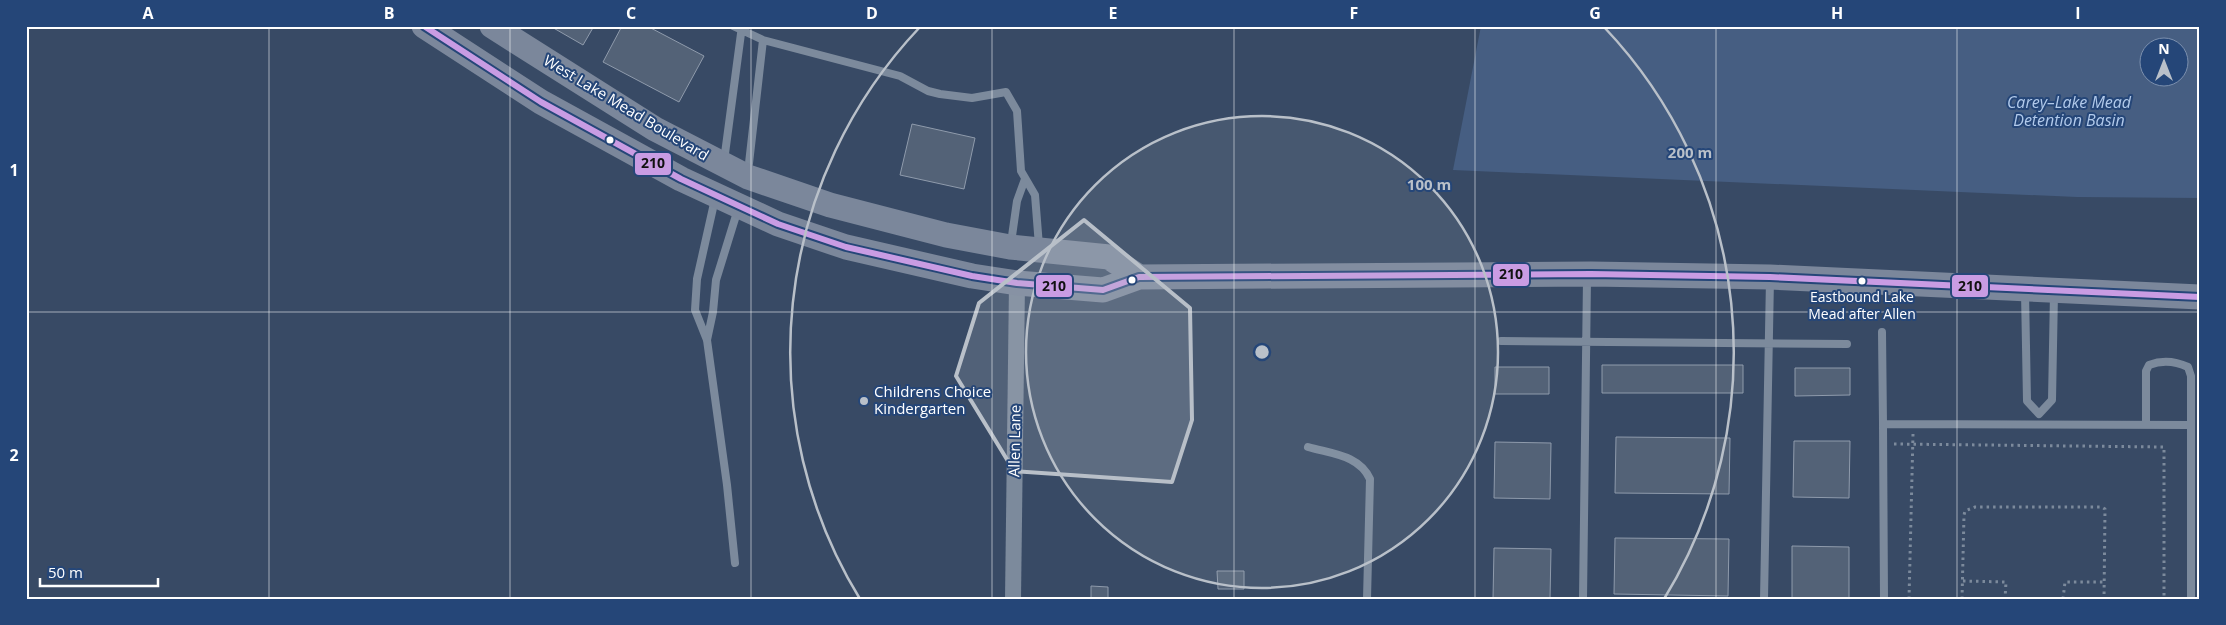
<svg xmlns="http://www.w3.org/2000/svg" width="2226" height="625" font-family="'Open Sans',sans-serif">
<style>
.water{fill:#465e82;fill-rule:evenodd}
.building{fill:#536277;stroke:#8f9bac}
.lines{fill:none;stroke-linecap:round;stroke-linejoin:round}
.path{stroke:#7c8a9c;stroke-width:3;stroke-dasharray:2.5 4;stroke-linecap:butt}
.service{stroke:#7c8a9c;stroke-width:8}
.minor{stroke:#7c8a9c;stroke-width:16}
.primary{stroke:#7b879b;stroke-width:25}
.bus-1-casing{stroke:#254678;stroke-width:10}
.bus-1{stroke:#c99ce3;stroke-width:6}
.marked{fill:#b9c0c9;fill-opacity:0.2;stroke:#b9c0c9;stroke-width:4;stroke-linejoin:round}
.grid{fill:none;stroke:#fff;stroke-width:1;stroke-opacity:0.55}
.ring{fill:none;stroke:#b9c0c9;stroke-width:2.5}
.bus-dot{fill:#fff;stroke:#254678;stroke-width:2}
.poi-dot{fill:#b9c0c9;stroke:#254678;stroke-width:2}
.labels{text-anchor:middle;stroke-width:4;stroke-linejoin:round;paint-order:stroke}
.bus-label{font-size:14px;fill:#fff;stroke:#254678}
.street-label{font-size:15px;fill:#fff;stroke:#254678}
.poi-label{font-size:15px;fill:#fff;stroke:#254678;text-anchor:start}
.water-label{font-size:16px;font-style:italic;fill:#b2caeb;stroke:#254678}
.centre{fill:#b9c0c9;stroke:#254678;stroke-width:2.5}
.ring-label{font-size:15px;text-anchor:middle;font-weight:bold;fill:#b9c0c9;stroke:#254678;stroke-width:4;stroke-linejoin:round;paint-order:stroke}
.line-badge{stroke:#254678;stroke-width:2}
.pale-badge-label{font-size:14px;text-anchor:middle;font-weight:bold;fill:#111}
.neatline{fill:none;stroke:#fff;stroke-width:2}
.grid-label{font-size:16px;text-anchor:middle;font-weight:bold;fill:#fff}
</style>
<rect width="100%" height="100%" fill="#384a65"/>
<path class="water" d="M1481 26H2200V198L2077 197 1453 170ZM2148 48H2178V78H2148Z"/>
<path class="building" d="M550 26H594L583 45Z
M622 26H647L704 56 679 102 603 62Z
M912 124 975 138 964 189 900 175Z
M1602 365H1743V393H1602Z
M1495 367H1549V394H1495Z
M1795 368H1850V395L1795 396Z
M1616 437 1730 438 1729 494 1615 493Z
M1794 441H1850L1849 498 1793 497Z
M1495 442 1551 443 1550 499 1494 498Z
M1615 538 1729 539 1728 596 1614 594Z
M1792 546 1849 547V599H1792Z
M1494 548 1551 549 1550 599H1493Z
M1217 571H1244V589H1218Z
M1091 586 1108 587V599H1091Z"/>
<g class="lines">
<path class="path" d="M1894 444 2164 447V599
M1963 581 2006 582 2005 599
M1909 599 1913 434
M1962 599 1964 515 1965 511 1975 507H2102L2105 509 2104 599
M2063 599 2065 582H2104"/>
<path class="service" d="M733 26 763 40 900 76 928 91 940 94 972 98 1006 92 1017 111 1021 171 1035 195 1039 246
M724 161 742 26
M748 172 763 40
M715 199 697 279 695 310 707 340 727 485 735 563
M1011 243 1017 201 1025 179
M2025 292 2027 401 2039 414 2052 400 2054 293
M1882 332 1883 424
M707 340 713 312 716 280 738 209
M1501 341 1847 344
M2146 424V371L2149 365C2162 360 2175 361 2188 367L2191 376V425
M1308 447C1332 454 1359 455 1370 479L1367 599
M1583 599 1587 278
M1764 599 1770 279
M1884 599 1883 424 2191 425V599"/>
<path class="minor" d="M1013 599 1017 283"/>
<path class="primary" d="M424 26 541 102 681 179 778 224 846 247 972 276 1017 283 1103 290 1139 277 1591 274 1770 277 2200 297
M492 26 655 129 748 177 830 205 946 235 1010 247 1109 257 1139 277"/>
<defs>
<path id="bus-1" d="M424 26 541 102 681 179 778 224 846 247 972 276 1017 283 1103 290 1139 277 1591 274 1770 277 2200 297"/>
</defs>
<use href="#bus-1" class="bus-1-casing"/>
<use href="#bus-1" class="bus-1"/>
</g>
<path class="marked" d="M1084 220 1190 308 1192 420 1172 482 1014 471 956 376 979 303Z"/>
<path class="grid" d="M269 26V599M510 26V599M751 26V599M992 26V599M1234 26V599M1475 26V599M1716 26V599M1957 26V599M26 312H2200"/>
<circle cx="1262" cy="352" r="236" fill="#b9c0c9" fill-opacity=".12"/>
<g class="ring">
<circle cx="1262" cy="352" r="236"/>
<path d="M860 599A472 472 0 0 1 920 27M1604 27A472 472 0 0 1 1664 599"/>
</g>
<g class="bus-dot">
<circle cx="610" cy="140" r="4.5"/>
<circle cx="1132" cy="280" r="4.5"/>
<circle cx="1862" cy="281" r="4.5"/>
</g>
<circle class="poi-dot" cx="864" cy="401" r="5"/>
<g class="labels">
<g class="bus-label">
<text x="1862" y="302">Eastbound Lake<tspan x="1862" dy="17">Mead after Allen</tspan></text>
</g>
<g class="street-label">
<text transform="translate(626 108) rotate(31)" y="5">West Lake Mead Boulevard</text>
<text transform="translate(1015 441) rotate(-89)" y="5">Allen Lane</text>
</g>
<g class="poi-label">
<text x="874" y="397">Childrens Choice<tspan x="874" dy="17">Kindergarten</tspan></text>
</g>
<g class="water-label">
<text x="2069" y="108">Carey–Lake Mead<tspan x="2069" dy="18">Detention Basin</tspan></text>
</g>
</g>
<circle cx="1262" cy="352" r="8" class="centre"/>
<g class="ring-label">
<text x="1690" y="158">200 m</text>
<text x="1429" y="190">100 m</text>
</g>
<g class="line-badge">
<rect x="634" y="152" width="38" height="24" rx="5" fill="#c99ce3"/>
<rect x="1492" y="263" width="38" height="24" rx="5" fill="#c99ce3"/>
<rect x="1035" y="274" width="38" height="24" rx="5" fill="#c99ce3"/>
<rect x="1951" y="274" width="38" height="24" rx="5" fill="#c99ce3"/>
</g>
<g class="pale-badge-label">
<text x="653" y="168">210</text>
<text x="1511" y="279">210</text>
<text x="1054" y="291">210</text>
<text x="1970" y="291">210</text>
</g>
<rect width="2226" height="625" fill="none" stroke="#254678" stroke-width="55"/>
<g transform="translate(2164 62)"><circle r="24" fill="#254678" stroke="#7c90ae"/>
<path d="M0-4L9 19L0 12L-9 19Z" fill="#b9c0c9"/>
<text y="-8" font-size="14" font-weight="bold" text-anchor="middle" fill="#ffffff">N</text>
</g>
<path d="M40 578v8h118v-8" fill="none" stroke="#ffffff" stroke-width="2.5"/>
<text x="48" y="578" font-size="15" fill="#ffffff" stroke="#254678" stroke-width="4" paint-order="stroke">50 m</text>
<rect x="28" y="28" width="2170" height="570" class="neatline"/>
<g class="grid-label">
<text x="148" y="19">A</text>
<text x="389" y="19">B</text>
<text x="631" y="19">C</text>
<text x="872" y="19">D</text>
<text x="1113" y="19">E</text>
<text x="1354" y="19">F</text>
<text x="1595" y="19">G</text>
<text x="1837" y="19">H</text>
<text x="2078" y="19">I</text>
<text x="14" y="176">1</text>
<text x="14" y="461">2</text>
</g>
</svg>
